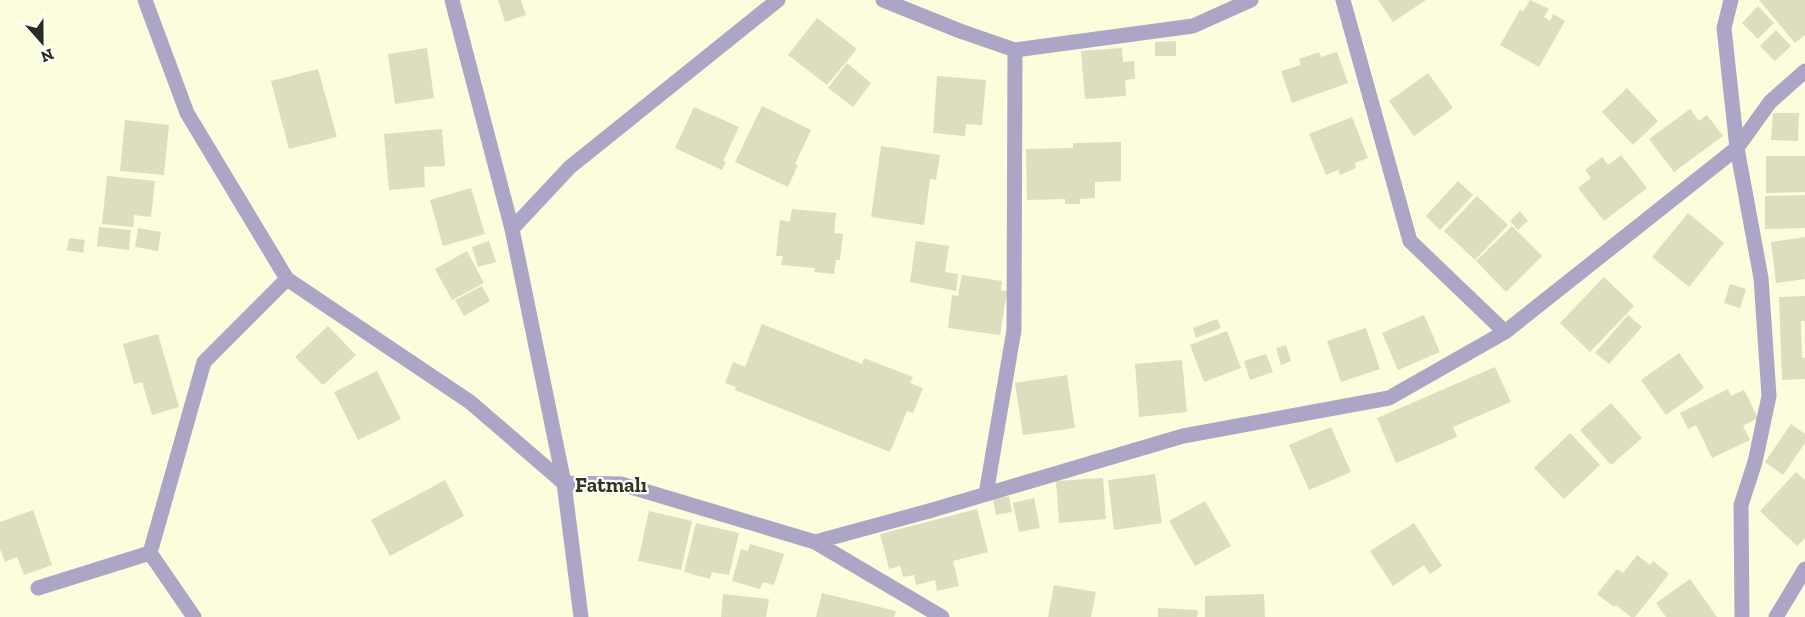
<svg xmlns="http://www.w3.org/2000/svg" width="1805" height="617" font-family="'Zilla Slab',serif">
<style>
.building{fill:#dddebf}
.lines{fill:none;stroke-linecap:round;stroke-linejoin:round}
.minor{stroke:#ada5c6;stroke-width:15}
.labels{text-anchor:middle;stroke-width:4.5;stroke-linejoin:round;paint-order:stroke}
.quarter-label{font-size:21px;font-weight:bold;fill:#35351c;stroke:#fff}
</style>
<rect width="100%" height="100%" fill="#fbfddd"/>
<path class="building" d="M498 0H521L526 15 505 22Z
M1378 0H1426L1393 22Z
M1530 0 1549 9 1544 17 1550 21 1553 14 1565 21 1539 67 1500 45 1520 10 1523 12Z
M1759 0H1805V35L1795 43Z
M1758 6 1774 23 1758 39 1742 23Z
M817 18 857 49 827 85 788 55Z
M1776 30 1791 46 1775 61 1760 46Z
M1176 41V56H1155V42Z
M427 48 434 98 395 104 388 54Z
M1122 48 1123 62 1134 61 1135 79 1125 80 1126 96 1085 99 1081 51Z
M1319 52 1321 57 1337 52 1348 83 1292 103 1281 71 1301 65 1299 59Z
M847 63 871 83 853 107 828 88Z
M318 69 337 137 289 149 271 81Z
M1428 73 1453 108 1414 136 1389 101Z
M937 76 986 80 982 125 966 124 965 136 933 133Z
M1627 88 1658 121 1633 145 1602 112Z
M762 106 811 130 795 164 798 165 788 187 735 162Z
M694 107 739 127 723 161 726 162 722 170 675 148Z
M1690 109 1699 121 1707 115 1723 136 1674 172 1649 139Z
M1773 113H1799L1798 141 1771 140Z
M1352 117 1368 158 1355 163 1356 168 1340 175 1338 170 1326 175 1309 134Z
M125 120 169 125 164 175 120 171Z
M442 129 445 166 424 167 425 187 389 190 384 134Z
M1121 142V181L1095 182V198L1080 199V204H1065V199L1027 200 1026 149 1073 148V143Z
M881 146 940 155 936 180 930 179 924 225 871 217Z
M1621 155 1647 188 1604 221 1578 188 1591 178 1585 170 1602 157 1608 165Z
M1766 156H1805V192L1766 193Z
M107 176 155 181 151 217 134 215 133 227 102 224Z
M1458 181 1473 195 1440 230 1426 216Z
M471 188 485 234 443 246 430 200Z
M1805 195V228L1765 229V196Z
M1477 196 1508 225 1475 260 1444 231Z
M792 209 836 213 834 233 843 234 840 260H836L834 274 814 272 815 268 781 265 783 256H776L780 220 790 222Z
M1520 211 1528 221 1518 230 1510 221Z
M1688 213 1724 243 1689 287 1652 257Z
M1512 226 1542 256 1506 292 1476 261Z
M99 227 131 230 129 250 97 246Z
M138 228 161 232 158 251 135 247Z
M1805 237V279L1776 283 1771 242Z
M69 238 85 240 83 253 67 250Z
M489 241 496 262 478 267 472 247Z
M916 241 949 246 945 272 958 274 956 291 910 282Z
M467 251 484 283 452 300 435 269Z
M962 275 1002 281 1001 290 1007 291 1000 335 948 328 952 295 958 296Z
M1604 277 1634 306 1590 352 1560 323Z
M1730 284 1746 289 1740 308 1724 303Z
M482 286 490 301 464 316 455 300Z
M1805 296V321H1801L1802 358H1805V379L1782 380 1779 297Z
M1424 315 1440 352 1398 370 1382 333Z
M1628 315 1642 327 1609 364 1595 353Z
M1217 319 1221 328 1196 338 1193 328Z
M762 324 862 364 864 358 913 377 910 383 923 388 913 413 907 411 890 452 735 390 736 387 725 383 733 362 745 367Z
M328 326 356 355 323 385 295 357Z
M1366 328 1380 369 1341 382 1327 341Z
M1227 331 1241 368 1204 382 1190 345Z
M158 334 179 407 152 415 142 382 134 384 123 344Z
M1286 345 1291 361 1281 365 1276 348Z
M1679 353 1704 388 1666 415 1641 380Z
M1266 354 1273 372 1250 380 1244 361Z
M1182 360 1187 412 1139 417 1135 364Z
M1495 367 1511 402 1453 427 1457 437 1396 463 1377 418Z
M377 371 401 419 358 440 334 392Z
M1067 375 1075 428 1023 435 1015 383Z
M1728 389 1731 396 1744 390 1758 418 1743 426 1750 440 1712 458 1696 425 1688 429 1680 413Z
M1611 403 1642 438 1611 465 1580 430Z
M1791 424 1805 434V443L1783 475 1765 462Z
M1331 427 1351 472 1309 490 1289 445Z
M1570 433 1600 465 1564 499 1534 468Z
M1796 472 1805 480V538L1797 546 1760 511Z
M1155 474 1162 523 1114 530 1108 480Z
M1103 478 1106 519 1059 523 1056 481Z
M445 480 464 516 390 556 371 520Z
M1009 496 1012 512 996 515 993 499Z
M1034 498 1040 528 1019 532 1013 503Z
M1205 501 1231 546 1195 566 1169 521Z
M977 509 988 552 953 561 959 586 937 591 935 580 916 585 914 575 903 577 900 566 889 569 880 534Z
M33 510 52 565 24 575 17 557 5 562 0 549V522Z
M649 511 692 521 681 570 638 561Z
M696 523 739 533 729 575 712 572 710 579 684 572Z
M1414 523 1442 566 1430 574 1424 565 1393 586 1370 551Z
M750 544 784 554 774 585 763 582 760 589 732 581 741 549 748 551Z
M1637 555 1650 565 1653 561 1669 574 1635 617H1631L1616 605 1614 607 1597 594 1617 569 1623 573Z
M1690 579 1717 617H1666L1656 603Z
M1054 585 1096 592 1091 617H1048Z
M822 593 896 611 894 617H816Z
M723 594 769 599 766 617H721Z
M1264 594 1265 617H1205V596Z
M1158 608 1198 610 1197 617H1158Z"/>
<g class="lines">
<path class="minor" d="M145 0 187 113 287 279 470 402 564 483 621 484 815 542 929 511 1183 436 1389 398 1505 332 1737 148 1770 102 1805 71
M452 0 512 229 564 483 581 617
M883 0 960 31 1015 50 1193 26 1251 0
M1343 0 1410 241 1505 332
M1731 0 1724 28 1737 148 1761 278 1769 396 1755 462 1741 505 1742 617
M512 229 570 167 778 0
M986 494 1014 330 1015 50
M815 542 942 617
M150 553 204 362 287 279
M38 588 150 553 194 617
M1776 617 1805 569"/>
</g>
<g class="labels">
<g class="quarter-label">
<text x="611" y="492">Fatmalı</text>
</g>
</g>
<g transform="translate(42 42) rotate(159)" stroke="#ffffff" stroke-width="4.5" paint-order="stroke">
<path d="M0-4.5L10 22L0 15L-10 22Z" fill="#2b2c20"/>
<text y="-9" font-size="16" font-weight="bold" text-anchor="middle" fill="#2b2c20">N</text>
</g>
</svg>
